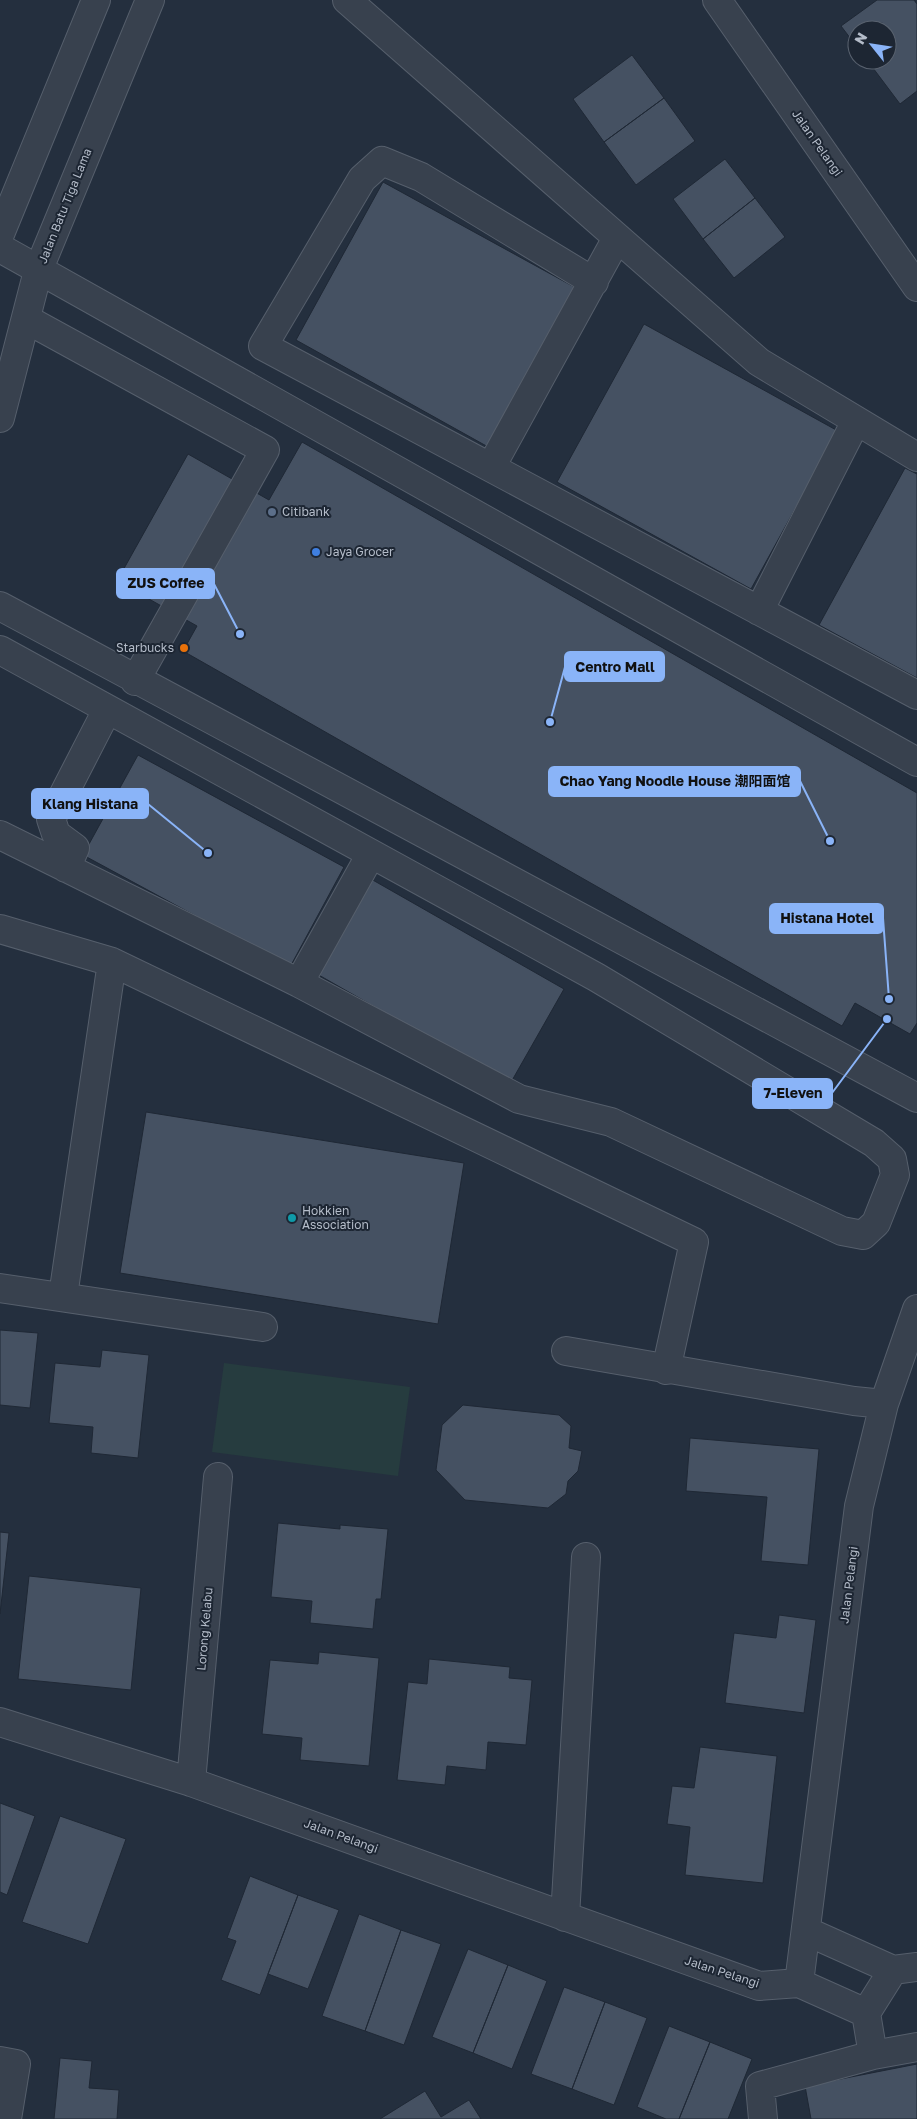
<svg xmlns="http://www.w3.org/2000/svg" width="917" height="2119" font-family="'Golos Text','Noto Sans SC',sans-serif">
<style>
.green{fill:#263c3f}
.building{fill:#455162;stroke:#1f2835}
.lines{fill:none;stroke-linecap:round;stroke-linejoin:round}
.minor-casing{stroke:#565f6c;stroke-width:30}
.minor{stroke:#38414e;stroke-width:28}
.service-dot{fill:#5c6f8a;stroke:#1d2633;stroke-width:2}
.shop-dot{fill:#3f7fe0;stroke:#1d2633;stroke-width:2}
.food-dot{fill:#e8710a;stroke:#1d2633;stroke-width:2}
.culture-dot{fill:#0f9aa8;stroke:#1d2633;stroke-width:2}
.labels{text-anchor:middle;stroke-width:4;stroke-linejoin:round;paint-order:stroke}
.street-label{font-size:12px;fill:#b4bcc9;stroke:#1d2633}
.poi-label{font-size:12px;fill:#b4bcc9;stroke:#1d2633;text-anchor:start}
.leader{fill:none;stroke:#8ab4f8;stroke-width:2}
.callout-dot{fill:#8ab4f8;stroke:#1d2633;stroke-width:2}
.callout{fill:#8ab4f8;stroke:#8ab4f8;stroke-width:2}
.callout-label{font-size:14px;text-anchor:middle;font-weight:bold;fill:#111}
</style>
<rect width="100%" height="100%" fill="#242f3e"/>
<path class="green" d="M224 1363 410 1387 398 1476 212 1452Z"/>
<path class="building" d="M877 0H914L917 4V91L900 104 867 60H887V30H857V47L841 26Z
M632 55 664 98 604 142 573 99Z
M664 98 695 141 636 185 604 142Z
M725 159 755 198 703 239 673 199Z
M383 182 578 289 490 448 296 340Z
M755 198 785 237 734 278 703 239Z
M644 324 838 431 751 589 557 482Z
M302 442 917 793V1023L910 1034 855 1003 842 1026 183 651 197 626 117 581 188 454 269 500Z
M905 468 917 474V678L819 625Z
M138 755 344 867 290 967 83 855Z
M371 879 564 989 510 1084 317 974Z
M146 1112 464 1163 438 1324 120 1273Z
M0 1330 38 1333 30 1408 0 1405Z
M102 1350 149 1355 138 1458 91 1453 93 1427 49 1423 55 1363 100 1367Z
M463 1405 559 1415 571 1426 569 1448 582 1451 578 1471 568 1481 566 1494 548 1508 465 1500 436 1470 442 1425Z
M690 1438 819 1449 808 1565 761 1561 767 1497 686 1491Z
M278 1523 340 1529V1525L388 1529 381 1599H376L373 1629 310 1623 312 1601 271 1597Z
M0 1532 9 1533 0 1614Z
M29 1576 141 1588 131 1690 18 1679Z
M779 1615 816 1620 804 1713 725 1703 734 1633 776 1638Z
M319 1652 379 1658 369 1766 300 1760 302 1738 262 1734 270 1660 318 1664Z
M429 1659 510 1667 509 1678 532 1680 526 1745 488 1742 486 1770 447 1766 445 1785 397 1780 408 1682 427 1684Z
M700 1747 777 1756 763 1883 685 1875 690 1827 667 1824 672 1786 694 1788Z
M0 1803 35 1816 7 1895 0 1892Z
M60 1816 126 1839 88 1944 22 1922Z
M250 1876 298 1895 260 1995 221 1980 236 1941 227 1938Z
M298 1895 339 1910 308 1989 268 1974Z
M359 1914 401 1930 365 2031 322 2016Z
M401 1930 441 1944 404 2045 365 2031Z
M468 1949 508 1965 473 2053 432 2037Z
M508 1965 547 1981 512 2069 473 2053Z
M564 1987 605 2002 572 2089 531 2074Z
M605 2002 647 2018 614 2105 572 2089Z
M669 2026 710 2042 679 2119H666L637 2107Z
M710 2042 752 2059 728 2119H679Z
M60 2058 92 2061 89 2088 119 2090 117 2119H54Z
M917 2064V2119H811L805 2086Z
M425 2091 441 2117 469 2100 481 2119H380Z"/>
<g class="lines">
<defs>
<path id="minor" d="M347 0 759 362 917 457
M717 0 917 287
M0 234 96 0
M0 248 917 762
M594 282 421 177 382 161 362 179 263 346 917 695
M26 319 265 450 135 681
M0 418 38 271 150 0
M491 467 617 238
M0 606 917 1098
M759 611 856 421
M0 650 596 977 874 1143 892 1159 895 1175 876 1223 863 1235 842 1231 611 1122 519 1099 299 983 0 835
M66 868 75 848 56 834 51 819 107 710
M0 929 112 962 694 1242 666 1370
M299 983 371 854
M0 1288 263 1327
M63 1296 112 962
M566 1351 854 1401 884 1404
M0 1722 191 1782 759 1986 799 1983 859 1506 884 1404 917 1309
M191 1782 218 1477
M565 1917 586 1557
M806 1931 893 1970 917 1967
M799 1983 866 2013
M873 2055 917 2047
M0 2061 16 2064 7 2119
M763 2119 760 2086 873 2055 866 2013 893 1970"/>
</defs>
<use href="#minor" class="minor-casing"/>
<use href="#minor" class="minor"/>
</g>
<circle class="service-dot" cx="272" cy="512" r="5"/>
<circle class="shop-dot" cx="316" cy="552" r="5"/>
<circle class="food-dot" cx="184" cy="648" r="5"/>
<circle class="culture-dot" cx="292" cy="1218" r="5"/>
<g class="labels">
<g class="street-label">
<text transform="translate(817 143) rotate(55)" y="4">Jalan Pelangi</text>
<text transform="translate(65 206) rotate(-68)" y="4">Jalan Batu Tiga Lama</text>
<text transform="translate(849 1585) rotate(-83)" y="4">Jalan Pelangi</text>
<text transform="translate(205 1629) rotate(-85)" y="4">Lorong Kelabu</text>
<text transform="translate(341 1836) rotate(20)" y="4">Jalan Pelangi</text>
<text transform="translate(722 1972) rotate(18)" y="4">Jalan Pelangi</text>
</g>
<g class="poi-label">
<text x="282" y="516">Citibank</text>
<text x="326" y="556">Jaya Grocer</text>
<text x="174" y="652" text-anchor="end">Starbucks</text>
<text x="302" y="1215">Hokkien<tspan x="302" dy="14">Association</tspan></text>
</g>
</g>
<path class="leader" d="M240 634L214 584M550 722L565 667M830 841L800 781M208 853L148 804M889 999L883 918M887 1019L832 1093"/>
<g class="callout-dot">
<circle cx="240" cy="634" r="5"/>
<circle cx="550" cy="722" r="5"/>
<circle cx="830" cy="841" r="5"/>
<circle cx="208" cy="853" r="5"/>
<circle cx="889" cy="999" r="5"/>
<circle cx="887" cy="1019" r="5"/>
</g>
<g class="callout">
<rect x="117" y="569" width="97" height="29" rx="5"/>
<rect x="565" y="652" width="99" height="29" rx="5"/>
<rect x="549" y="767" width="251" height="29" rx="5"/>
<rect x="32" y="789" width="116" height="29" rx="5"/>
<rect x="770" y="904" width="113" height="29" rx="5"/>
<rect x="753" y="1079" width="79" height="29" rx="5"/>
</g>
<g class="callout-label">
<text x="166" y="588">ZUS Coffee</text>
<text x="615" y="672">Centro Mall</text>
<text x="675" y="786">Chao Yang Noodle House 潮阳面馆</text>
<text x="90" y="809">Klang Histana</text>
<text x="827" y="923">Histana Hotel</text>
<text x="793" y="1098">7-Eleven</text>
</g>
<g transform="translate(872 45) rotate(300)"><circle r="24" fill="#1d2633" stroke="#59626f"/>
<path d="M0-4L9 19L0 12L-9 19Z" fill="#8ab4f8"/>
<text y="-8" font-size="14" font-weight="bold" text-anchor="middle" fill="#b4bcc9">N</text>
</g>
</svg>
